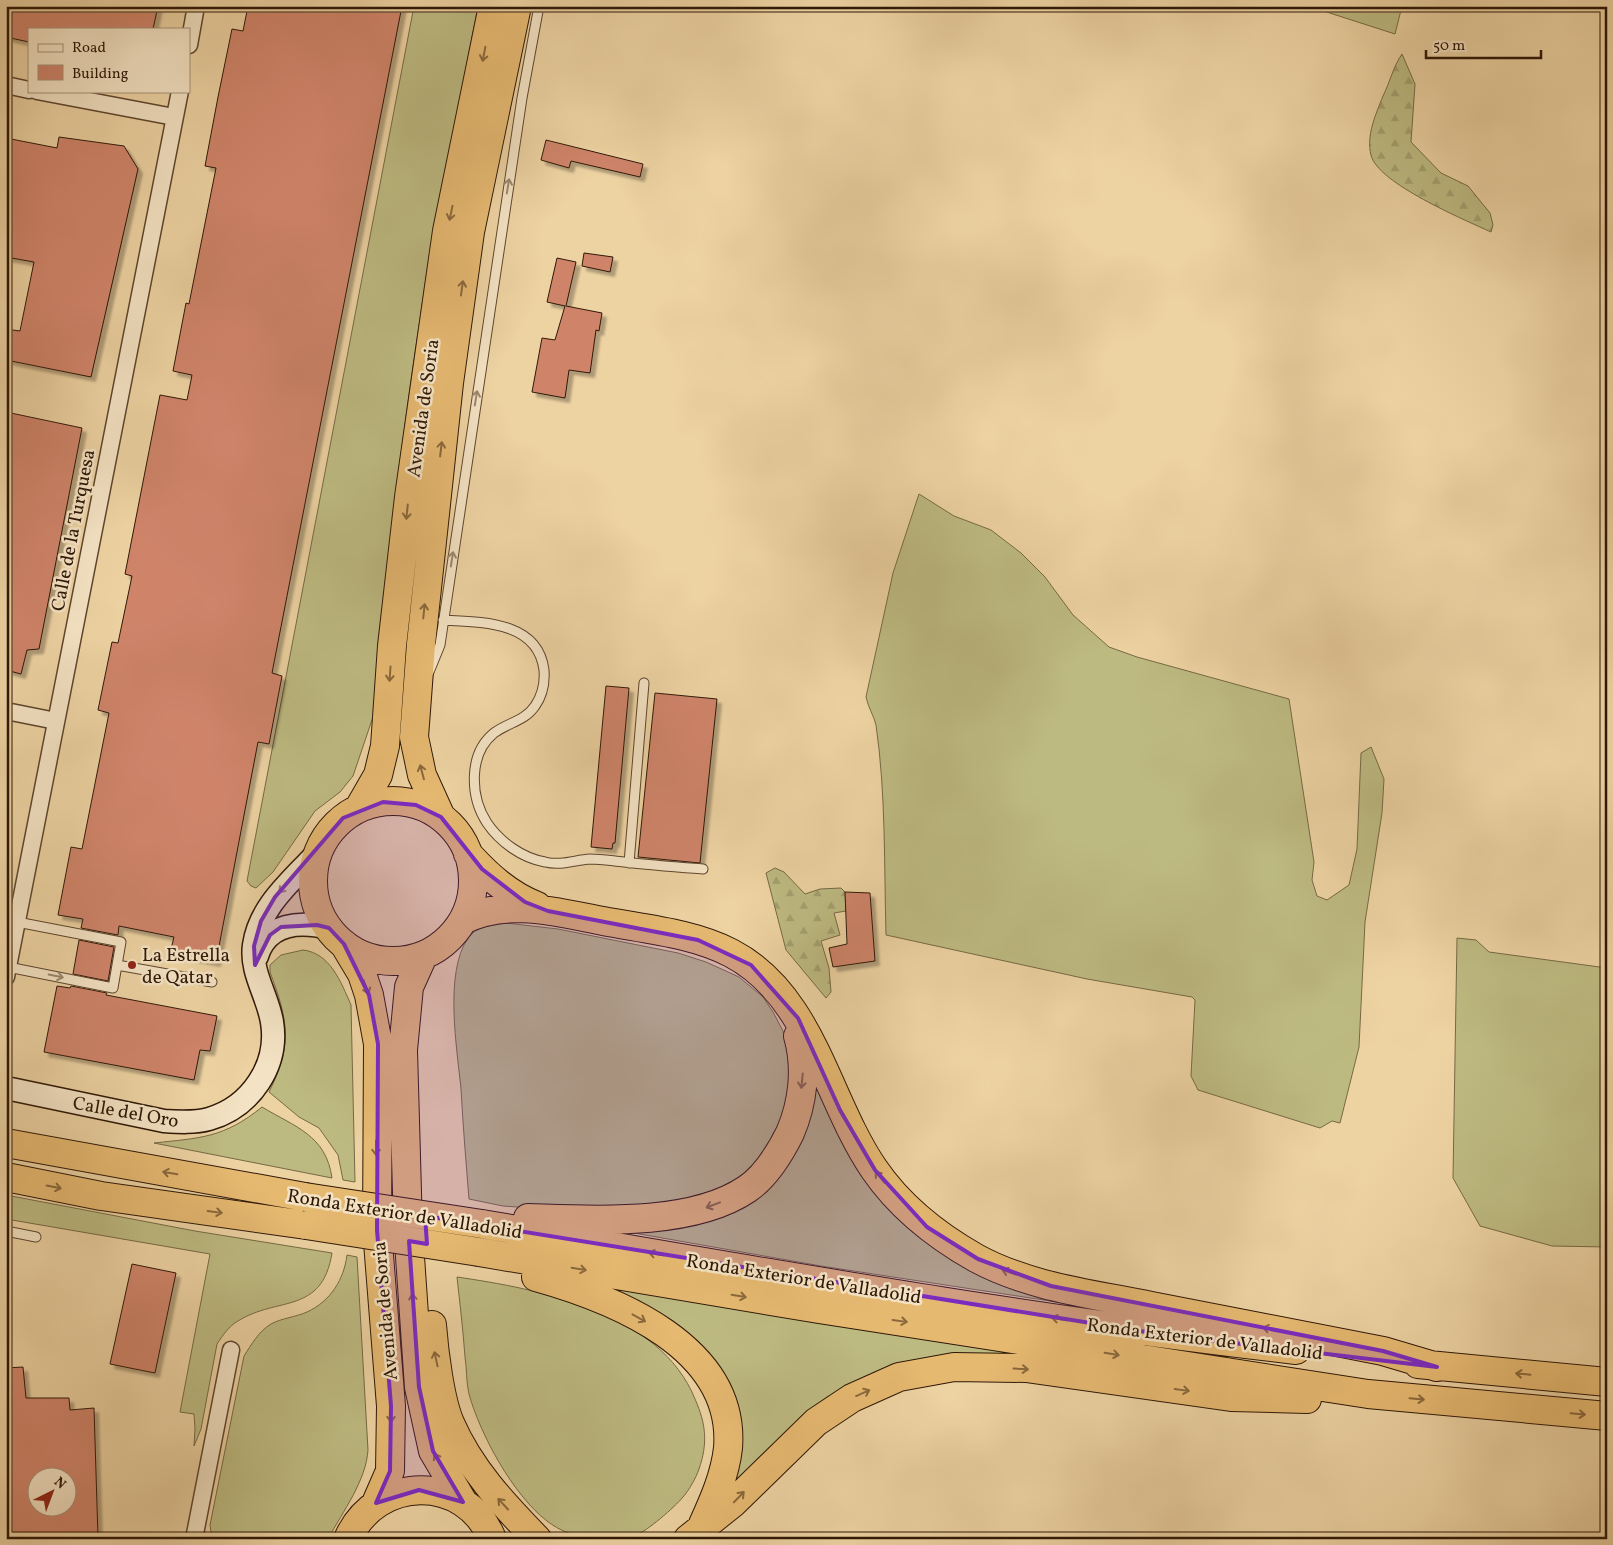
<svg xmlns="http://www.w3.org/2000/svg" width="1613" height="1545" font-family="Vollkorn,serif">
<style>
.grass{fill:#bdba81;stroke:#766944}
.forest{fill:url(#forest-firs);stroke:#766944}
.building{fill:#cf846b;stroke:#2f1807;fill-rule:evenodd;filter:url(#shadow)}
.lines{fill:none;stroke-linecap:round;stroke-linejoin:round}
.lane-casing{stroke:#5e462e;stroke-width:11}
.street-casing{stroke:#5e462e;stroke-width:19}
.secondary-casing{stroke:#2f1807;stroke-width:25}
.highway-casing{stroke:#2f1807;stroke-width:30}
.lane{stroke:#f3e2c3;stroke-width:9}
.street{stroke:#f3e2c3;stroke-width:16}
.secondary{stroke:#f3e2c3;stroke-width:22}
.highway{stroke:#e6b971;stroke-width:28}
.highway-bridge-casing{stroke:#2f1807;stroke-width:30;stroke-linecap:butt}
.highway-bridge{stroke:#e6b971;stroke-width:28}
.oneway{stroke:#8a683c}
.oneway2{stroke:#9b876e}
.marked{fill:#7b2cbf;fill-opacity:0.2;stroke:#7b2cbf;stroke-width:4;stroke-linejoin:round}
.poi-dot{fill:#8f2418;stroke:#f3e2c3;stroke-width:2}
.labels{text-anchor:middle;stroke-width:5;stroke-linejoin:round;paint-order:stroke}
.street-label{font-size:19px;fill:#2f1807;stroke:#f3e2c3}
.poi-label{font-size:19px;fill:#2f1807;stroke:#f3e2c3;text-anchor:start}
</style>
<defs>
<pattern id="forest-firs" width="22" height="20" patternUnits="userSpaceOnUse" patternTransform="scale(1.25)"><rect width="22" height="20" fill="#bdba81"/><path d="M5 1l3.5 6h-7zM16 11l3.5 6h-7z" fill="#a39f6e"/></pattern>
<filter id="shadow"><feDropShadow dx="4.5" dy="4.5" stdDeviation="1" flood-color="#0004"/></filter>
</defs>
<rect width="100%" height="100%" fill="#edd2a2"/>
<filter id="stains"><feTurbulence type="fractalNoise" baseFrequency=".004" numOctaves="4"/><feColorMatrix values="0 0 0 0 .2 0 0 0 0 .09 0 0 0 0 .02 0 0 0 .5 -.17"/></filter>
<radialGradient id="worn" r=".72"><stop offset=".6" stop-color="#630" stop-opacity="0"/><stop offset="1" stop-color="#630" stop-opacity=".3"/></radialGradient>
<path class="grass" d="M414 6H478L428 264 411 380 395 498 376 708 353 776 340 792 315 811 273 872 256 888 251 886 247 881Z
M1308 6H1402L1395 34Z
M919 494 954 516 991 530 1021 553 1045 577 1073 615 1109 647 1137 657 1289 699 1314 862 1312 880 1317 896 1327 900 1349 885 1357 849 1361 753 1371 747 1384 779 1382 813 1365 922 1359 1047 1340 1123 1332 1121 1320 1128 1198 1090 1191 1076 1195 1000 1192 997 1087 979 886 935C884 865 886 794 876 725 874 716 868 707 866 697L893 573Z
M506 923 558 929 678 953 706 962 739 977 763 997 773 1012 783 1031 788 1051 793 1081 786 1118 753 1168 727 1187 686 1201 572 1211 503 1206 469 1199C466 1162 463 1126 461 1089 457 1048 444 973 468 938 476 926 494 925 506 923Z
M1457 938 1476 940 1489 952 1607 968V1247L1552 1246 1480 1226 1453 1178Z
M303 950C330 953 341 982 351 1005L355 1182 343 1180 338 1155 319 1128 299 1117 269 1092C293 1044 288 1020 270 972V965L281 955Z
M809 1068 887 1201 1096 1308 821 1266 600 1227 737 1205Z
M262 1107C295 1127 326 1135 332 1178L154 1143C200 1138 224 1138 262 1107Z
M6 1195 195 1231 332 1253C322 1315 278 1296 238 1321 229 1326 223 1335 217 1344L201 1429 194 1446 195 1429 194 1414 180 1412 210 1254 6 1219Z
M347 1255 357 1257 368 1450C366 1481 343 1511 328 1539H212L210 1525 244 1356C251 1345 259 1331 271 1324 282 1318 296 1317 307 1312 331 1301 344 1279 347 1255Z
M457 1277C539 1289 660 1312 695 1399 706 1424 708 1443 699 1469 696 1478 689 1490 683 1497 675 1507 646 1532 636 1535 607 1544 571 1540 547 1521 513 1495 480 1434 469 1394 466 1382 467 1369 465 1357 463 1330 460 1304 457 1277Z
M586 1284 1010 1352 1009 1360 863 1380 827 1397 801 1418 786 1431 732 1492 738 1462 724 1378 712 1358 691 1338Z"/>
<path class="forest" d="M1402 54 1415 84 1411 142 1441 173 1468 186 1490 213 1493 225 1491 232C1465 220 1377 183 1371 155 1366 135 1376 114 1383 96 1390 82 1393 67 1402 54Z
M775 868 784 872 805 894 820 889 841 888 845 892 846 911 834 913 840 935 821 941 829 968 831 992 826 998 786 950 766 873Z"/>
<path class="building" d="M6 6H158L153 29H29V42L6 37Z
M248 6H402L272 673 282 676 269 744 258 742 216 962 170 953 174 937 119 926 118 935 81 928 83 919 58 915 71 847 82 849 109 713 98 710 112 642 118 643 132 576 125 574 160 395 187 400 192 375 173 371 186 303 189 304 216 168 205 166 218 97 232 29 243 31Z
M59 137 124 146 138 169 91 377 6 360V329L20 331 34 262 6 257V138L57 148Z
M546 140 643 164 640 177 571 161 569 168 541 160Z
M584 253 613 257 610 272 582 266Z
M557 258 576 262 566 306 602 313 599 331 596 330 590 373 569 370 565 398 532 392 542 338 555 340 565 306 547 302Z
M6 412 82 428 39 649 27 650 21 674 6 670Z
M606 686 629 688 615 843H613L612 849 591 847Z
M655 693 717 699 700 863 638 857Z
M845 892 870 893 875 961 833 967 829 948 847 944Z
M79 940 114 947 108 981 73 974Z
M57 986 70 988 71 986 107 993 106 995 217 1016 210 1051 200 1050 194 1080 44 1052Z
M132 1264 176 1273 155 1373 110 1364Z
M23 1367 26 1398H69L70 1410 94 1408 98 1537 6 1539V1368ZM38 1478H68V1508H38Z"/>
<g class="lines">
<defs>
<path id="lane" d="M443 620C481 622 538 621 544 670 545 683 542 696 535 706 525 721 507 723 494 733 468 754 470 797 487 823 500 842 522 858 545 862 561 866 575 860 590 859 601 859 613 861 624 862 650 865 677 867 703 869
M429 672 440 645 522 98 539 6
M629 863 644 683
M117 965 212 982
M8 967 113 988 121 942 17 922
M6 1231 36 1237"/>
<path id="street" d="M189 45 196 6
M6 85 29 90
M37 91 174 117
M6 711 56 721
M6 977 180 91
M194 1539 231 1350"/>
<path id="secondary" d="M257 956C267 923 300 921 329 928
M6 1088 164 1121C179 1122 195 1123 209 1119 251 1107 279 1065 272 1022 268 996 250 972 254 945 260 905 293 880 318 852"/>
<path id="highway" d="M313 881a80 80 0 1 1 160 0a80 80 0 1 1-160 0Z
M359 808 378 775 385 746 392 646 409 497 447 231 493 6
M441 817 422 775 414 737 421 644 449 383 470 232 517 6
M468 854C488 876 509 895 537 906
M463 920C508 898 556 912 603 921 645 929 692 933 731 953 812 995 826 1099 874 1169 900 1207 937 1236 976 1258 1029 1287 1093 1294 1151 1306 1228 1321 1306 1336 1383 1351L1437 1367
M344 944 362 974 369 995 378 1044 377 1230 391 1406 390 1471 376 1503
M423 956 409 987 403 1050 408 1228 419 1387 433 1451 463 1502
M6 1143 305 1197
M6 1177 101 1196 306 1225
M528 1218C592 1220 691 1227 747 1189 765 1177 780 1153 790 1133 803 1103 807 1068 798 1036
M482 1224C752 1270 1023 1319 1296 1350
M479 1252 819 1309 1368 1394 1607 1416
M536 1277C615 1299 736 1347 728 1448 725 1475 714 1500 703 1524
M432 1325C434 1351 440 1400 450 1423 470 1469 503 1504 537 1539
M1418 1364 1607 1382
M348 1539C376 1475 466 1473 492 1539
M688 1539 733 1503 816 1422 852 1398 899 1377 954 1367 1026 1368 1231 1397 1307 1399"/>
</defs>
<use href="#lane" class="lane-casing"/>
<use href="#street" class="street-casing"/>
<use href="#secondary" class="secondary-casing"/>
<use href="#highway" class="highway-casing"/>
<use href="#lane" class="lane"/>
<use href="#street" class="street"/>
<use href="#secondary" class="secondary"/>
<use href="#highway" class="highway"/>
<defs>
<path id="highway-bridge" d="M305 1197 482 1224
M306 1225 479 1252"/>
</defs>
<use href="#highway-bridge" class="highway-bridge-casing"/>
<use href="#highway-bridge" class="highway-bridge"/>
</g>
<defs><path id="oneway-shaft" d="M-6 0H5M1.5-3L5.5 0L1.5 3" fill="none" stroke-width="1.6" stroke-linecap="round" stroke-linejoin="round" transform="scale(1.25)"/></defs>
<g class="oneway">
<use href="#oneway-shaft" transform="translate(484 54) rotate(101)"/>
<use href="#oneway-shaft" transform="translate(451 213) rotate(102)"/>
<use href="#oneway-shaft" transform="translate(462 288) rotate(-82)"/>
<use href="#oneway-shaft" transform="translate(441 449) rotate(-83)"/>
<use href="#oneway-shaft" transform="translate(407 512) rotate(96)"/>
<use href="#oneway-shaft" transform="translate(424 611) rotate(-84)"/>
<use href="#oneway-shaft" transform="translate(390 674) rotate(94)"/>
<use href="#oneway-shaft" transform="translate(422 772) rotate(-105)"/>
<use href="#oneway-shaft" transform="translate(366 987) rotate(70)"/>
<use href="#oneway-shaft" transform="translate(802 1081) rotate(96)"/>
<use href="#oneway-shaft" transform="translate(376 1148) rotate(90)"/>
<use href="#oneway-shaft" transform="translate(170 1173) rotate(-170)"/>
<use href="#oneway-shaft" transform="translate(880 1177) rotate(-129)"/>
<use href="#oneway-shaft" transform="translate(54 1187) rotate(11)"/>
<use href="#oneway-shaft" transform="translate(713 1205) rotate(159)"/>
<use href="#oneway-shaft" transform="translate(215 1212) rotate(8)"/>
<use href="#oneway-shaft" transform="translate(656 1254) rotate(-170)"/>
<use href="#oneway-shaft" transform="translate(579 1269) rotate(10)"/>
<use href="#oneway-shaft" transform="translate(1009 1272) rotate(-161)"/>
<use href="#oneway-shaft" transform="translate(739 1296) rotate(10)"/>
<use href="#oneway-shaft" transform="translate(413 1301) rotate(-94)"/>
<use href="#oneway-shaft" transform="translate(639 1318) rotate(29)"/>
<use href="#oneway-shaft" transform="translate(1059 1319) rotate(-171)"/>
<use href="#oneway-shaft" transform="translate(900 1321) rotate(8)"/>
<use href="#oneway-shaft" transform="translate(1270 1329) rotate(-169)"/>
<use href="#oneway-shaft" transform="translate(1112 1354) rotate(9)"/>
<use href="#oneway-shaft" transform="translate(436 1359) rotate(-102)"/>
<use href="#oneway-shaft" transform="translate(1021 1369) rotate(3)"/>
<use href="#oneway-shaft" transform="translate(1523 1374) rotate(-175)"/>
<use href="#oneway-shaft" transform="translate(1182 1390) rotate(8)"/>
<use href="#oneway-shaft" transform="translate(863 1393) rotate(-24)"/>
<use href="#oneway-shaft" transform="translate(1417 1399) rotate(5)"/>
<use href="#oneway-shaft" transform="translate(1578 1414) rotate(5)"/>
<use href="#oneway-shaft" transform="translate(391 1415) rotate(91)"/>
<use href="#oneway-shaft" transform="translate(438 1460) rotate(-120)"/>
<use href="#oneway-shaft" transform="translate(739 1497) rotate(-46)"/>
<use href="#oneway-shaft" transform="translate(503 1504) rotate(-133)"/>
</g>
<g class="oneway2">
<use href="#oneway-shaft" transform="translate(508 186) rotate(-81)"/>
<use href="#oneway-shaft" transform="translate(476 398) rotate(-81)"/>
<use href="#oneway-shaft" transform="translate(452 559) rotate(-81)"/>
<use href="#oneway-shaft" transform="translate(284 887) rotate(132)"/>
<use href="#oneway-shaft" transform="translate(56 976) rotate(11)"/>
</g>
<path class="marked" d="M383 802 416 805 441 817 482 869 525 902 548 911 698 940 751 965 798 1018 840 1110 875 1170 927 1227 978 1259 1051 1286 1383 1351 1437 1367 1165 1335 425 1216 427 1244 409 1241 419 1387 433 1451 463 1502 419 1490 376 1503 390 1471 391 1406 377 1230 378 1044 369 995 344 944 329 928 317 925 281 927 270 935 255 965 254 946 261 921 275 897 343 818Z"/>
<circle class="poi-dot" cx="132" cy="965" r="5"/>
<g class="labels">
<g class="street-label">
<text transform="translate(422 408) rotate(-82)" y="7">Avenida de Soria</text>
<text transform="translate(72 530) rotate(-79)" y="7">Calle de la Turquesa</text>
<text transform="translate(126 1111) rotate(10)" y="7">Calle del Oro</text>
<text transform="translate(405 1213) rotate(9)" y="7">Ronda Exterior de Valladolid</text>
<text transform="translate(804 1278) rotate(9)" y="7">Ronda Exterior de Valladolid</text>
<text transform="translate(384 1311) rotate(-95)" y="7">Avenida de Soria</text>
<text transform="translate(1205 1338) rotate(7)" y="7">Ronda Exterior de Valladolid</text>
</g>
<g class="poi-label">
<text x="142" y="961">La Estrella<tspan x="142" dy="22">de Qatar</tspan></text>
</g>
</g>
<rect width="1613" height="1545" fill="none" stroke="#edd2a2" stroke-width="25"/>
<rect x="8" y="8" width="1598" height="1530" fill="none" stroke="#2f1807" stroke-width="2.5"/>
<rect x="12" y="12" width="1588" height="1520" fill="none" stroke="#2f1807"/>
<rect x="28" y="28" width="162" height="65" fill="#f3e2c3" stroke="#a59178"/>
<rect x="38" y="44" width="25" height="8" fill="#f3e2c3" stroke="#a59178"/>
<text x="72" y="52" font-size="15" fill="#2f1807">Road</text>
<rect x="38" y="65" width="25" height="15" fill="#cf846b" stroke="#a59178"/>
<text x="72" y="78" font-size="15" fill="#2f1807">Building</text>
<g transform="translate(52 1492) rotate(42)"><circle r="24" fill="#f3e2c3" stroke="#a59178"/>
<path d="M0-4L9 19L0 12L-9 19Z" fill="#8f2418"/>
<text y="-8" font-size="14" font-weight="bold" text-anchor="middle" fill="#2f1807">N</text>
</g>
<path d="M1426 50v8h115v-8" fill="none" stroke="#2f1807" stroke-width="2.5"/>
<text x="1433" y="50" font-size="15" fill="#2f1807" stroke="#f3e2c3" stroke-width="4" paint-order="stroke">50 m</text>
<rect width="100%" height="100%" filter="url(#stains)"/>
<rect width="100%" height="100%" fill="url(#worn)"/>
</svg>
